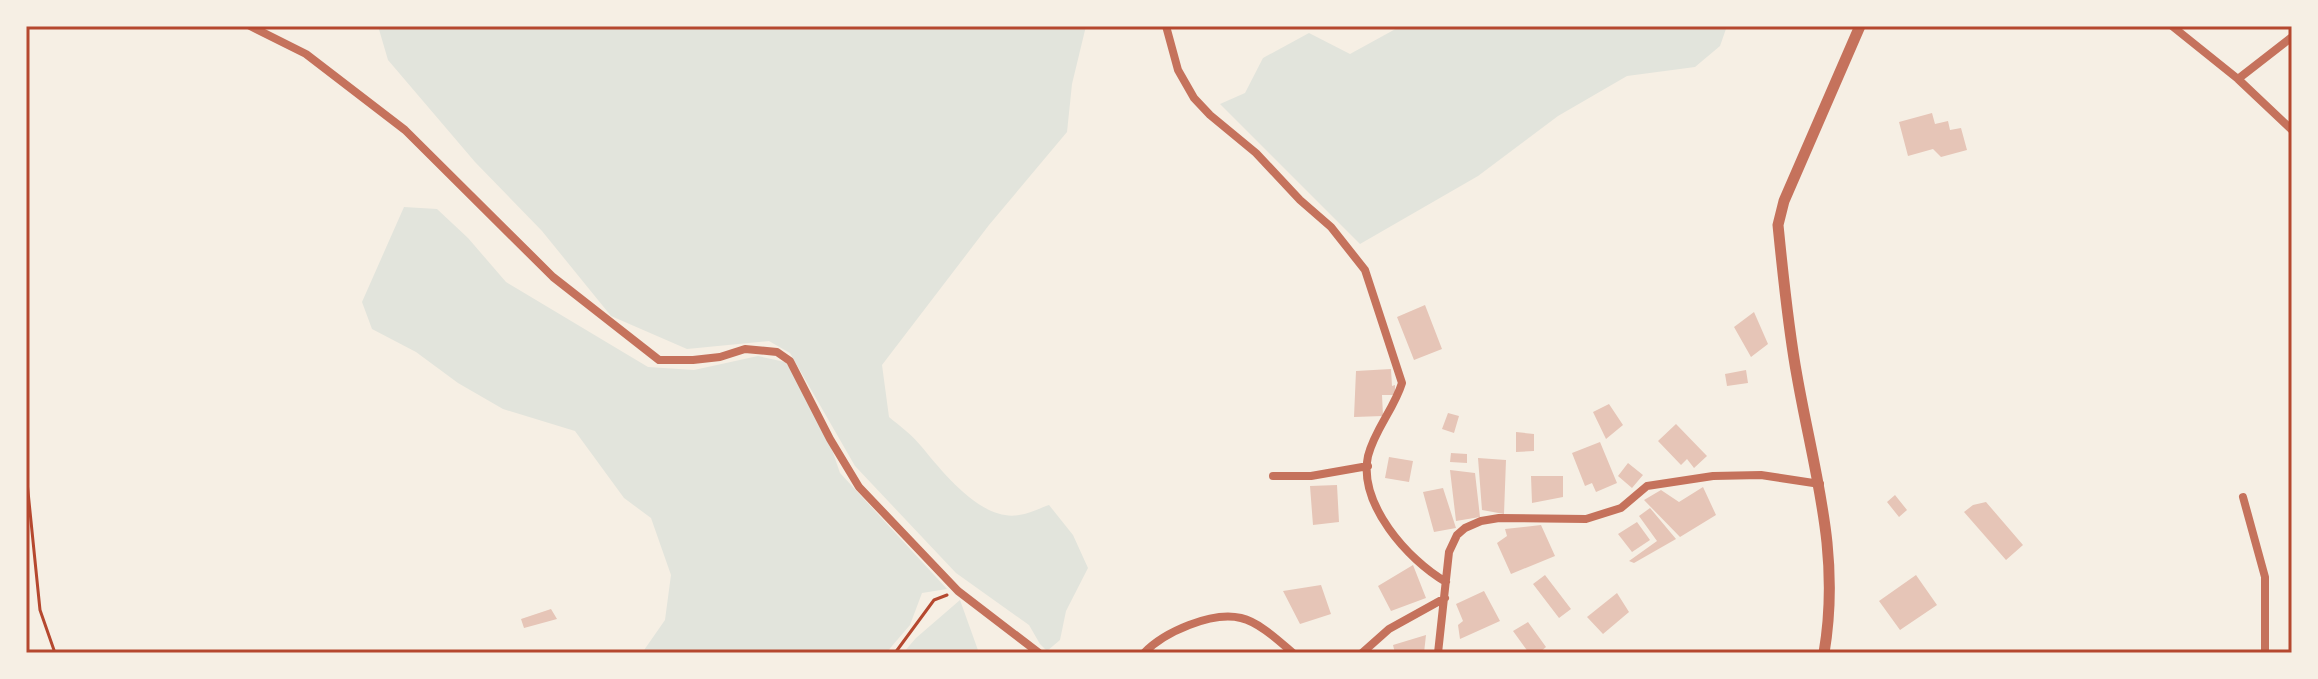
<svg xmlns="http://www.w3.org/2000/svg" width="2318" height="679" font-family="Barlow,sans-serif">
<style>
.green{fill:#e2e4dc}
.building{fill:#e6c5b7}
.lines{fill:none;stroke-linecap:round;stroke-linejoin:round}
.path{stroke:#b5482f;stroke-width:3}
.minor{stroke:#c5725c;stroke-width:8}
.tertiary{stroke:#c5725c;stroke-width:11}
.neatline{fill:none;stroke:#b5482f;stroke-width:3}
</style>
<rect width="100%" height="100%" fill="#f6efe4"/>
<path class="green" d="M378 26H1086L1072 84 1067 132 989 225 882 365 889 417C900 426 912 435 921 446 942 471 981 522 1019 515 1029 514 1040 508 1049 505L1073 535 1088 568 1066 611 1060 640 1047 651 1040 644 1029 625 956 573 855 466 790 353 769 341 687 349 611 316 542 231 475 162 388 60Z
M1401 26H1727L1720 46 1695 67 1627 76 1558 116 1478 176 1360 244 1220 104 1245 93 1263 58 1309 33 1350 54Z
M404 207 437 209 468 238 506 282 648 367 694 370 758 356 785 362 800 381 827 435 840 473 947 589 922 593 910 625 886 653H642L665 620 671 575 651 518 624 498 575 431 503 409 458 383 416 352 372 329 362 302Z
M960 600 979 653H903L916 638Z"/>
<path class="building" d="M1932 113 1935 124 1948 121 1950 130 1961 128 1967 150 1941 157 1933 149 1908 156 1899 122Z
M1425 305 1442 349 1414 360 1397 317Z
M1754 312 1768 344 1751 357 1734 327Z
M1391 369 1392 386 1395 385V395H1382L1383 416 1354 417 1356 371Z
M1746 370 1748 383 1727 386 1725 374Z
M1609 404 1623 425 1606 439 1593 412Z
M1448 413 1459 416 1454 433 1442 429Z
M1676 424 1707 456 1694 468 1687 459 1681 465 1658 441Z
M1516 432 1534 434V451L1516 452Z
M1600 442 1617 483 1596 492 1592 483 1585 486 1572 453Z
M1451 453 1467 454V463L1450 462Z
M1389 457 1413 461 1409 482 1385 478Z
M1478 458 1506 460 1504 514 1482 510Z
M1628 463 1643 475 1632 488 1618 476Z
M1450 470 1475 473 1480 517 1456 521Z
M1531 476H1563V497L1532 503Z
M1337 485 1339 522 1313 525 1310 486Z
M1703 487 1716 515 1680 537 1644 500 1661 490 1679 502Z
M1443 488 1456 528 1434 532 1423 492Z
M1895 495 1907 510 1899 517 1887 502Z
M1986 502 2023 545 2006 560 1964 512 1973 505Z
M1650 508 1676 539 1634 563 1629 561 1657 541 1639 516Z
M1637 522 1650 540 1632 552 1618 534Z
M1541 525 1555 556 1511 574 1497 543 1507 536 1505 529Z
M1413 565 1426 598 1391 611 1378 586Z
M1545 575 1571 609 1559 618 1533 584Z
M1916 575 1937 605 1900 630 1879 601Z
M1321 585 1331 614 1300 624 1283 591Z
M1484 591 1500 621 1460 639 1458 625 1463 621 1456 604Z
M1617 593 1629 612 1603 634 1587 617Z
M551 609 557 619 524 628 521 619Z
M1528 622 1546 647 1539 653H1529L1513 631Z
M1426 635 1424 653H1395L1393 645Z"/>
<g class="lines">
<path class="path" d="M26 472 40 610 55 653
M895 653 934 600 947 595"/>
<path class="minor" d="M250 26 306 54 405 130 553 277 659 360H693L720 357 745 349 777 352 790 361 830 439 859 487 958 591 1039 653
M1166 26 1178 70 1194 98 1210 115 1256 153 1300 200 1331 227 1365 270 1402 383C1394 409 1375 429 1368 456 1358 504 1408 560 1446 582
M2172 26 2238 79 2292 130
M2238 79 2292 37
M1273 476H1311L1368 466
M2243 497 2265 577V653
M1144 653C1164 632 1212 611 1241 618 1259 622 1279 641 1293 653
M1362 653 1389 629 1445 598
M1438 653 1449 552 1457 535 1465 528 1481 521 1499 518 1586 519 1621 508 1647 486 1713 476 1761 475 1820 484"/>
<path class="tertiary" d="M1824 653C1841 553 1814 473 1797 376 1788 327 1783 275 1778 225L1784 201 1860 26"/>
</g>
<rect width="2318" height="679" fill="none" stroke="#f6efe4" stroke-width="56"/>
<rect x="28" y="28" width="2262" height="623" class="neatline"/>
</svg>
